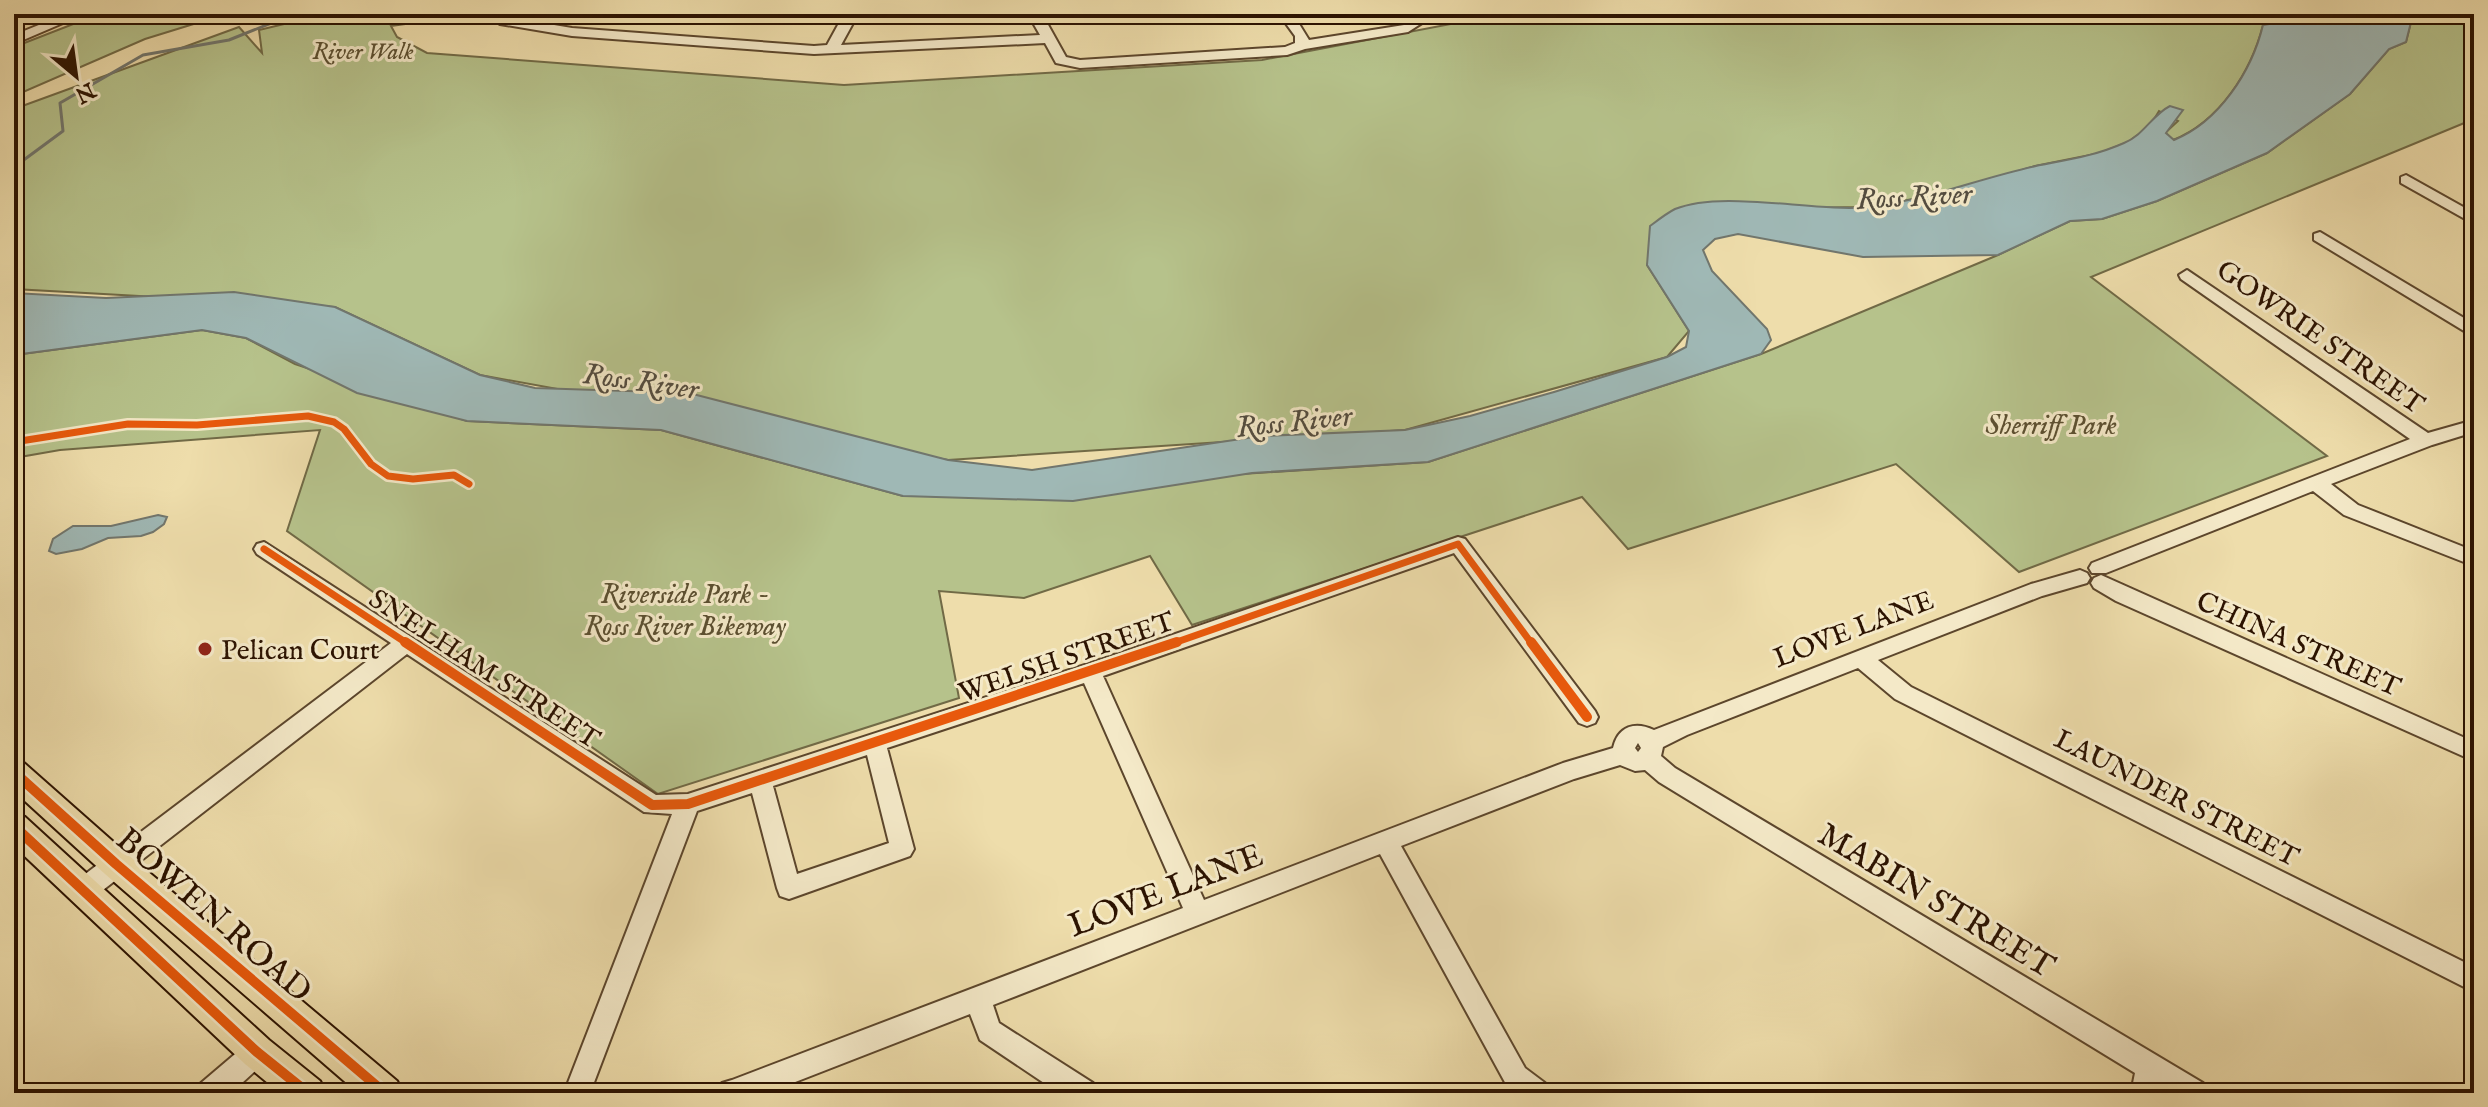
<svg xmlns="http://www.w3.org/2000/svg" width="2488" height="1107" font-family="'IM FELL English',serif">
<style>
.green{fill:#b6c28b;stroke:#716a46;stroke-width:2}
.water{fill:#9fb8b5;stroke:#71766d;stroke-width:2}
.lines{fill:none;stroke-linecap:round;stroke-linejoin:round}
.stream{stroke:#71766d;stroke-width:3}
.minor-casing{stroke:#5c462c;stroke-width:4}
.major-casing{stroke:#2c1301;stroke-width:4}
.minor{fill:#f4e9c8;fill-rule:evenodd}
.major{fill:#eeddab;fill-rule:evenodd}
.cycleway-far1-casing{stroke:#f4e9c8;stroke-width:12}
.cycleway-casing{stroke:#f4e9c8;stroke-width:15}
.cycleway-far1{stroke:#e8590c;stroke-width:7}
.cycleway{stroke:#e8590c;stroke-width:10}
.poi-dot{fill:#8f2418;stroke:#f4e9c8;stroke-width:3}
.labels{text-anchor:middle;stroke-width:6;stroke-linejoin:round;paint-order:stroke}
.far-park-label{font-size:24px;font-style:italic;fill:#5c5031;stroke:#f4e9c8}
.street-label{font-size:28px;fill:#2c1301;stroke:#f4e9c8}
.park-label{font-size:28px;font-style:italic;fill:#5c5031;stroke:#f4e9c8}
.poi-label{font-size:28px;fill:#2c1301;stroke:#f4e9c8;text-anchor:start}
.water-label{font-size:30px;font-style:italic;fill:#544d40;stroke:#f4e9c8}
.near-street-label{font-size:34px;fill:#2c1301;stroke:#f4e9c8}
</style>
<rect width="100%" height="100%" fill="#eeddab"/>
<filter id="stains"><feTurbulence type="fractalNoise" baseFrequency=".0025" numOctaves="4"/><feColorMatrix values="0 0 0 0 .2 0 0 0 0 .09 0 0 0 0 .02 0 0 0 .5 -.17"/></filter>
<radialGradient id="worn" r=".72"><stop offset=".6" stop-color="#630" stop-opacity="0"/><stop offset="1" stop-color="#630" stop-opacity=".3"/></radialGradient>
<path class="green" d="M99 14H226L145 39 14 96V47Z
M326 14H478L391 26 397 37 427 53 844 85 1262 60 1503 14H2282L2263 25C2251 72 2219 122 2173 140L2165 133 2178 121 2159 111 2150 126 2128 142 2100 153 2035 166 1942 194 1867 207 1677 209 1647 265 1689 331 1667 357 1405 430 948 460 480 375 335 307 14 289V109L239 27 262 53 259 30Z
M2417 14H2474V119L2091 277 2327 456 2019 572 1896 464 1628 549 1582 497 1192 625 1150 556 1024 598 939 591 959 698 658 794 287 531 320 430 60 450 14 458V355L202 330 246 338 295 364 467 421 661 430 903 496 1428 462 1761 354 1998 255 2070 221 2102 219 2157 201 2267 153 2350 94 2389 49 2406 42 2412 18Z"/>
<path class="water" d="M2275 14H2417L2412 18 2406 42 2389 49 2350 94 2267 153 2157 201 2102 219 2070 221 1998 255 1863 257 1738 234 1715 239 1703 250 1712 271 1767 329 1771 340 1761 354 1428 462 1252 473 1073 501 903 496 661 430 467 421 357 393 246 338 202 330 14 355V293L106 298 234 292 335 307 480 375 535 388 689 393 948 460 1032 470 1261 436 1405 430 1470 416 1554 392 1667 357 1686 347 1689 331 1647 265 1650 226C1658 220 1667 213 1675 209 1724 189 1816 213 1870 207 1927 200 1980 178 2036 166 2066 160 2095 156 2124 143 2144 135 2152 115 2170 106L2183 110 2166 133 2174 140C2219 122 2252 71 2263 25L2276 23Z
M158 515 167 517 164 524 153 532 141 536 108 538 82 549 56 554 49 551 53 539 73 526H111Z"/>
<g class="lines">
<path class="stream" d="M14 163 21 162 63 131 60 103 143 55 229 40 294 14"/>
<defs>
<path id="minor" d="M66 14H84L14 44V35Z
M844 14H858L841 45 1040 35 1028 14H1042L1066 57 1080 60 1285 47 1295 43V36L1279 14H1293L1309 40 1404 25 1408 22 1401 14H1415L1422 23 1408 32 1305 49 1287 55 1080 68 1056 63 1045 43 814 54 572 36 500 24 493 20 500 16 572 28 814 46 827 45Z
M2406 175 2474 213V224L2401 183V177Z
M2320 232 2474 324V337L2314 240V234Z
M2187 270 2428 433 2474 420V432L2432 445 2331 484 2358 505 2474 551V566L2344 515 2313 491 2106 573H2092L2089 568 2092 563 2410 439 2181 279 2179 275Z
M1458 537 1465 539 1595 711 1598 717 1595 723 1587 726 1579 723 1454 553 1103 676 1204 900 1563 763 1613 748C1618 726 1635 721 1654 730L2031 584 2080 570 2087 573 2090 578 2087 583 2042 596 1878 660 1911 687 2474 967V992L1895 699 1858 668 1687 735 1663 747 1661 756 1675 768 2203 1083 2206 1093H2168L2159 1087 2157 1093H2131L2135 1073 1659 782 1645 770 1635 771 1620 765 1574 779 1401 846 1525 1068 1545 1083 1548 1093H1514L1507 1086 1380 854 993 1005 999 1023 1093 1083 1096 1093H1059L980 1040 970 1014 767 1093H719L722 1083 732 1080 1183 908 1084 683 887 748 914 849 910 856 789 899 780 896 777 888 752 793 697 811 590 1093H564L672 814 644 812 407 654 94 897 85 900 76 897 73 889 76 881 391 643 257 554 254 549 257 544 264 542 656 795 688 794 1085 665ZM1638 743 1641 748 1638 752 1635 748ZM867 755 889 843 797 874 773 786Z
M2101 575 2474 742V761L2116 601 2094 588 2091 583 2094 578Z
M257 1039 266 1043 270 1052 266 1061 231 1093H198L201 1083 248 1043Z"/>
<path id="major" d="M14 759 24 763 127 854 397 1081 403 1093H358L105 874 14 791Z
M14 813 25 817 269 1040 320 1081 326 1093H280L245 1064 14 846Z"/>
</defs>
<use href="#minor" class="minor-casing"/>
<use href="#major" class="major-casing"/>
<use href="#minor" class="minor"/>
<use href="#major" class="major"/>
<defs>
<path id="cycleway-far1" d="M14 442 128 424 197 425 308 416 334 422 344 429 371 464 388 476 413 479 454 475 469 484
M264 549 408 644
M1171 644 1458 544 1532 644"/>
<path id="cycleway" d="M405 642 652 805 688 804 1177 642
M1531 642 1587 717
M14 772 116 864 385 1093
M14 826 257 1052 308 1093"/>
</defs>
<use href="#cycleway-far1" class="cycleway-far1-casing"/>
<use href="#cycleway" class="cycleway-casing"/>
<use href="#cycleway-far1" class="cycleway-far1"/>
<use href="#cycleway" class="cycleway"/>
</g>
<circle class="poi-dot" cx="205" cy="649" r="8"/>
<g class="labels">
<g class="far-park-label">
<text x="363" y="59">River Walk</text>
</g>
<g class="street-label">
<text transform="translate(2321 336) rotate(35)" y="10">GOWRIE STREET</text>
<text transform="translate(1853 628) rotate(-21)" y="10">LOVE LANE</text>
<text transform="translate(2299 643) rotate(24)" y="10">CHINA STREET</text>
<text transform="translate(1066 656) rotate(-19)" y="10">WELSH STREET</text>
<text transform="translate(485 668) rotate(33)" y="10">SNELHAM STREET</text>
<text transform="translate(2177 797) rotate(27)" y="10">LAUNDER STREET</text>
</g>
<g class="park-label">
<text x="2051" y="434">Sherriff Park</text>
<text x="685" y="603">Riverside Park -<tspan x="685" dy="32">Ross River Bikeway</tspan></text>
</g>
<g class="poi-label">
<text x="221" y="659">Pelican Court</text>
</g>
<g class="water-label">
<text transform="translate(1914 196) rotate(-3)" y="10">Ross River</text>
<text transform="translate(641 381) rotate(8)" y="10">Ross River</text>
<text transform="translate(1294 421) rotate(-6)" y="10">Ross River</text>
</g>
<g class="near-street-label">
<text transform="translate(1165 889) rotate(-21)" y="12">LOVE LANE</text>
<text transform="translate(1937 899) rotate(31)" y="12">MABIN STREET</text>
<text transform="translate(215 914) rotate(41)" y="12">BOWEN ROAD</text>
</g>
</g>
<rect width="2488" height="1107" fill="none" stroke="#eeddab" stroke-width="48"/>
<rect x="16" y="16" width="2456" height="1075" fill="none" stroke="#2c1301" stroke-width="4"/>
<rect x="24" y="24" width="2440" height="1059" fill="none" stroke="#2c1301" stroke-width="2"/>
<g transform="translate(76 76) rotate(151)" stroke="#f4e9c8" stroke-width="6" paint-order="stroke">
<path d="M0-6L14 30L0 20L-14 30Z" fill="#2c1301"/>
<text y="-12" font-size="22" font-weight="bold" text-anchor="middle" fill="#2c1301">N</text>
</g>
<rect width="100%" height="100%" filter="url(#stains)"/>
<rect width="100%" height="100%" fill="url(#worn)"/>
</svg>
